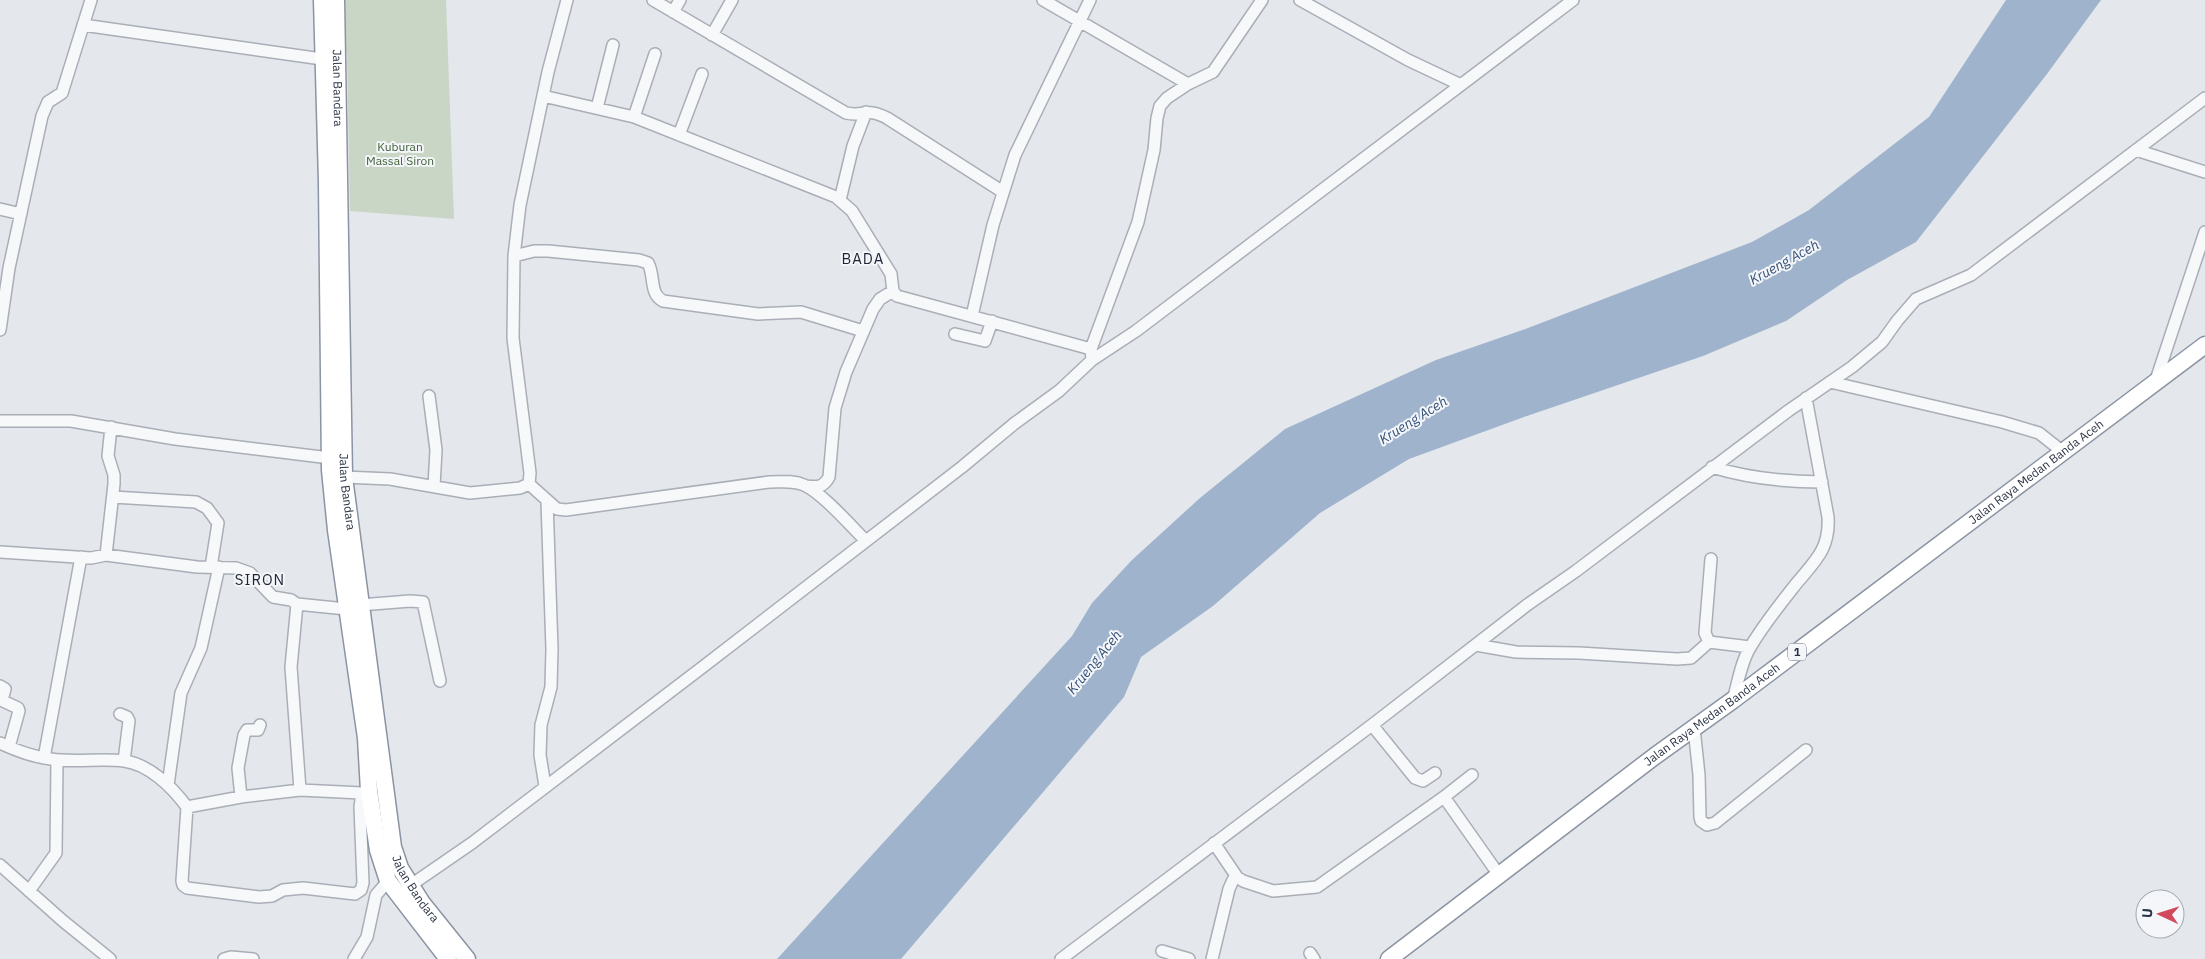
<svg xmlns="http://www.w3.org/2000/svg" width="2205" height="959" font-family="'IBM Plex Sans',sans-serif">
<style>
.green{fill:#c9d6c5}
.water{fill:#9fb4cc}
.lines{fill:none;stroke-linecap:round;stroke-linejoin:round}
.minor-casing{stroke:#a9aeb7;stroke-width:14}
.highway-casing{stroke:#8b94a3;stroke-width:19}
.minor{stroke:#f7f8fa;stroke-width:11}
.highway{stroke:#fff;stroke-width:16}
.labels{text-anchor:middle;stroke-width:4;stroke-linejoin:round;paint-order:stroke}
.shield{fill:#f4f6f9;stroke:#676e7b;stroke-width:1}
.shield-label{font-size:11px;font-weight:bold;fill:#2b3445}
.street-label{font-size:12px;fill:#2b3445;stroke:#f4f6f9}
.park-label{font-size:12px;fill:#3f6138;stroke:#f4f6f9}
.water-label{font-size:14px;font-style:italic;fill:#34527a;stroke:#f4f6f9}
.quarter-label{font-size:15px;letter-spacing:1px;fill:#1d2536;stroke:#f4f6f9}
</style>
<rect width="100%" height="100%" fill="#e4e7ec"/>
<path class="green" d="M340 0H446L454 219 350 211 347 53 341 52Z"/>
<path class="water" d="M2006 0H2101L2047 74 1916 242 1847 280 1786 321 1703 356 1524 417 1409 459 1320 513 1213 606 1141 657 1124 697 901 959H777L1072 636 1092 603 1132 560 1200 498 1285 429 1436 360 1528 328 1752 242 1809 210 1929 117Z"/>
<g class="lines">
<defs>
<path id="minor" d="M653 0 846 113C865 117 866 107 887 118L1003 192
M1043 0 1188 84
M1300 0 1408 60 1461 85
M673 12 680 0
M83 25 322 59
M712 35 732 0
M543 96 634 117 836 197 852 211 891 274 893 291 897 296 1091 349
M597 108 613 45
M634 117 655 54
M679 135 702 74
M2136 150 2205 172
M840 200 853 146 866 112
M0 209 21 214
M514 256 534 251H548L639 260 648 263C655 275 649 294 663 301L758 314 801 312 863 331
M972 316 993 225 1015 155 1090 0
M0 330 9 268 42 116 48 102 62 93 91 0
M955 334 985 341 992 321
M1092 360 1136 331 1573 0
M1830 382 2002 422 2039 433 2063 452
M2155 383 2205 232
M429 396 436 450 434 486
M0 421H71L175 439 330 458
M1712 467C1748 478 1784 482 1822 482
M344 477 390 479 470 493 520 488 529 484
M529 484 530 473 513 338 514 256 520 205 548 72 567 0
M529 484 557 509 566 510 769 482C780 482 793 480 804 485 822 493 850 525 865 540
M806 486C817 487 823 488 829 477L835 408 846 372 873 309 880 299 893 291
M113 497 196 502 207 508 218 523 211 567
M0 552 91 558 106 555 197 567 236 568 250 573 273 597 291 600 297 604 291 667 300 790 362 793 369 791
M106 555 114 484V475L108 456 111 427
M297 604 346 609
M360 605 410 601 423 602 440 681
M1709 642 1705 633 1711 559
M1476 645 1516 652 1579 653 1677 659 1691 658 1709 642 1750 647
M0 686 5 689 2 700 3 701 18 708 19 711 9 747
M1733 700C1738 683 1741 661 1751 646 1764 624 1781 603 1796 584 1815 561 1830 549 1828 517L1806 398
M120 714 127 717 129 721 124 761
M1372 725 1415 778 1423 781 1435 773
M1694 728 1699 775 1700 817 1701 821 1707 825 1715 823 1806 750
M0 743C17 751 33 757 51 759 75 763 100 758 124 761 149 764 172 787 187 807L241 797 300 790
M44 758 81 557
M168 785 181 693 201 648 219 567
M545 786 540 755 541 725 551 687 552 649 547 501
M241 797 238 768 244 735 247 730H258L260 725
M1444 797 1499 875
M187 807 182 881 183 885 187 888 259 897 272 896 283 890 303 888 355 894 361 890 363 883 360 807 362 793
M0 865 63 921 110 959
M1237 877 1243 881 1273 891 1317 887 1444 797 1472 775
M411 885 472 843 704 666 962 467 1015 423 1059 391 1092 360 1091 349 1138 222 1154 150 1157 118 1160 106 1167 98 1188 84 1213 72 1262 0
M29 891 56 853 57 760
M1162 951 1189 959
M1310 953 1314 959
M224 959 231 957 253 959
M354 959 367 937 376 895 388 881
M1061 959 1372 725 1527 605 1576 571 1788 411 1852 367 1882 342 1897 321 1916 299 1971 275 2205 98
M1212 959 1229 889 1233 880 1237 877 1214 843"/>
<g id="highway">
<path d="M322 0 327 182 330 470 336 530 366 738 369 791 378 850 388 881 448 959"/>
<path id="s1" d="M336 0 344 477 393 847 400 868 422 903 467 959"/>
<path id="s2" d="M1389 959 1655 756 1733 700 2205 345"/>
</g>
</defs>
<use href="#minor" class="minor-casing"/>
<use href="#highway" class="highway-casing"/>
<use href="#minor" class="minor"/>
<use href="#highway" class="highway"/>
</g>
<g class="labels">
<rect class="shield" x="1788" y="643.5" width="18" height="17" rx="4"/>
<g class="shield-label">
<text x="1797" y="656">1</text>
</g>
<g class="street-label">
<text dy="4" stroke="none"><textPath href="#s1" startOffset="88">Jalan Bandara</textPath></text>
<text dy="4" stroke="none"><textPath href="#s2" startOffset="810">Jalan Raya Medan Banda Aceh</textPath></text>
<text dy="4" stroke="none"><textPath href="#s1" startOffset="492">Jalan Bandara</textPath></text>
<text dy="4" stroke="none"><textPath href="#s2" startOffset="405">Jalan Raya Medan Banda Aceh</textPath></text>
<text dy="4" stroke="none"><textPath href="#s1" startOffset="898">Jalan Bandara</textPath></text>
</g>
<g class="park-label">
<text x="400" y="151">Kuburan<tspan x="400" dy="14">Massal Siron</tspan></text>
</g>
<g class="water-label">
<text transform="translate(1784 262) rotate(-29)" y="5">Krueng Aceh</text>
<text transform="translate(1413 420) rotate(-32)" y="5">Krueng Aceh</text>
<text transform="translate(1094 662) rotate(-51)" y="5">Krueng Aceh</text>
</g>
<g class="quarter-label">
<text x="863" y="264">BADA</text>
<text x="260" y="585">SIRON</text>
</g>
</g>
<g transform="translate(2160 914) rotate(274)"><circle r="24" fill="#f4f6f9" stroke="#a4a8b1"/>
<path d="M0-4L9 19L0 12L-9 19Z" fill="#d1495b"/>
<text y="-8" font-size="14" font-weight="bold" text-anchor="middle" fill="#2b3445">U</text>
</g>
</svg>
